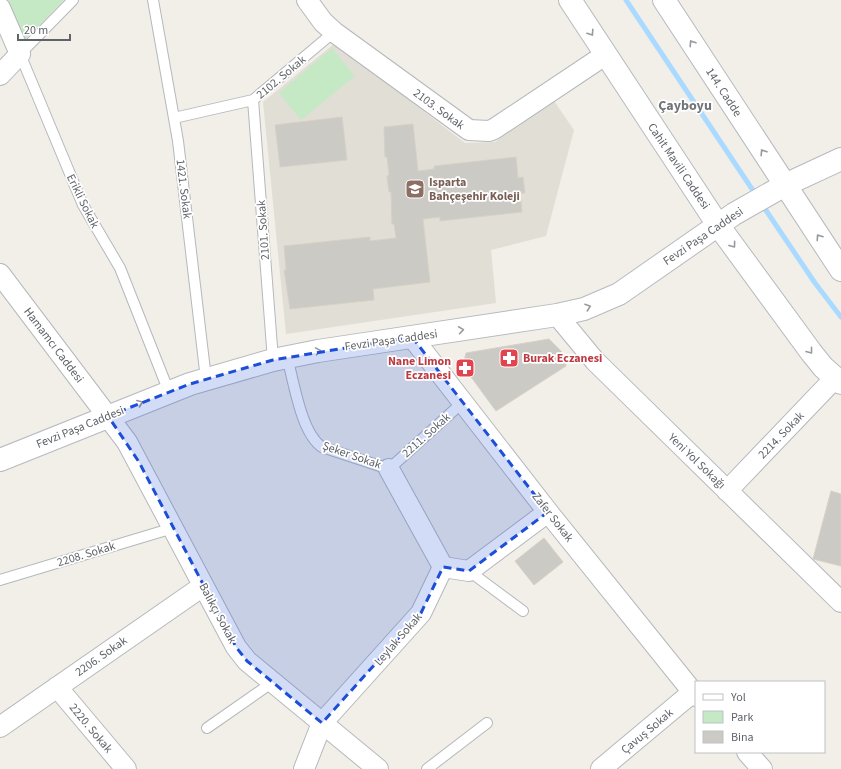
<svg xmlns="http://www.w3.org/2000/svg" width="841" height="769" font-family="'Source Sans 3',sans-serif">
<style>
.education{fill:#e1ded6}
.green{fill:#c5e8c5}
.lines{fill:none;stroke-linecap:round;stroke-linejoin:round}
.stream{stroke:#aadaff;stroke-width:5}
.building{fill:#cccac5;stroke:#d6d1c6}
.lane-casing{stroke:#b5b8bc;stroke-width:12}
.street-casing{stroke:#b5b8bc;stroke-width:22}
.secondary-casing{stroke:#b6babf;stroke-width:24}
.lane{stroke:#fff;stroke-width:10}
.street{stroke:#fff;stroke-width:20}
.secondary{stroke:#fff;stroke-width:22}
.oneway{stroke:#979a9d}
.marked{fill:#1d4ed8;fill-opacity:0.2;stroke:#1d4ed8;stroke-width:3;stroke-dasharray:8 5;stroke-linejoin:round}
.labels{text-anchor:middle;stroke-width:3.5;stroke-linejoin:round;paint-order:stroke}
.street-label{font-size:12px;fill:#5f6368;stroke:#fff}
.education-label{font-size:12px;font-weight:bold;fill:#785e54;stroke:#fff;text-anchor:start}
.health-label{font-size:12px;font-weight:bold;fill:#be3a42;stroke:#fff;text-anchor:start}
.quarter-label{font-size:14px;font-weight:bold;fill:#70757a;stroke:#fff}
</style>
<rect width="100%" height="100%" fill="#f1efe8"/>
<path class="education" d="M335 43 465 143 495 142 554 101 574 130 546 236 491 250 496 303 286 334 263 102Z"/>
<path class="green" d="M5 0H64L23 42Z
M332 48 355 76 301 120 279 93Z"/>
<g class="lines">
<path class="stream" d="M626 0 756 195
M761 203 815 283 841 317"/>
</g>
<path class="building" d="M342 117 347 160 280 167 275 125Z
M413 124 418 171 434 169V166L516 157 518 178 523 177 525 193H520L522 212 440 221V217L423 219 430 282 373 289 374 300 290 309 284 270H286L284 246 370 237V241L396 238 394 224H392L391 192H389L387 176 389 175 387 157H385L384 127Z
M549 339 564 354 566 366 496 411 463 366 466 353Z
M831 491 841 494V566L813 559Z
M544 538 563 562 534 585 515 561Z"/>
<g class="lines">
<defs>
<path id="lane" d="M73 0 20 54 83 205 120 268 169 392
M153 0 178 141 206 379
M253 100 273 360
M174 118 253 100 334 32
M287 357C294 382 301 433 322 447L389 469 463 402
M469 571 523 611
M0 580 173 528
M207 728 273 682
M427 769 487 723"/>
<path id="street" d="M307 0 323 22 334 32 469 130 489 131 494 129 605 55
M0 8 20 54 0 75
M0 274 127 442 236 647 247 661 378 769
M557 315 595 361 841 602
M412 337 548 512 696 696
M389 469 443 567
M727 491 835 378
M57 687 126 769
M0 727 203 586
M747 752 762 769
M304 769 322 723 421 613 443 567 469 571 548 512
M601 769 693 692"/>
<path id="secondary" d="M570 0 718 225 811 352 823 367 841 383
M664 0 841 270
M0 460 190 384 273 360 318 351 557 315 584 309 619 294 734 214 785 185 841 159"/>
</defs>
<use href="#lane" class="lane-casing"/>
<use href="#street" class="street-casing"/>
<use href="#secondary" class="secondary-casing"/>
<use href="#lane" class="lane"/>
<use href="#street" class="street"/>
<use href="#secondary" class="secondary"/>
</g>
<defs><path id="oneway-chevron" d="M-2-3.5L2.5 0L-2 3.5" fill="none" stroke-width="1.6" stroke-linecap="round" stroke-linejoin="round"/></defs>
<g class="oneway">
<use href="#oneway-chevron" transform="translate(591 33) rotate(57)"/>
<use href="#oneway-chevron" transform="translate(692 43) rotate(-123)"/>
<use href="#oneway-chevron" transform="translate(763 152) rotate(-123)"/>
<use href="#oneway-chevron" transform="translate(819 237) rotate(-124)"/>
<use href="#oneway-chevron" transform="translate(733 245) rotate(54)"/>
<use href="#oneway-chevron" transform="translate(588 307) rotate(-19)"/>
<use href="#oneway-chevron" transform="translate(461 330) rotate(-8)"/>
<use href="#oneway-chevron" transform="translate(318 351) rotate(-10)"/>
<use href="#oneway-chevron" transform="translate(810 351) rotate(52)"/>
<use href="#oneway-chevron" transform="translate(140 403) rotate(-22)"/>
</g>
<path class="marked" d="M412 337 548 512 469 571 443 567 421 613 322 723 247 661 236 647 139 462 108 416 190 384 273 360Z"/>
<defs>
<symbol id="school-square" viewBox="-11 -11 22 22"><rect x="-9" y="-9" width="18" height="18" rx="4" fill="#8d6e63" stroke="#fff"/><path d="M0-5L7-2L0 1L-7-2ZM-4 1L0 2.5L4 1V4Q0 6-4 4Z" fill="#fff"/></symbol>
<symbol id="pharmacy-square" viewBox="-11 -11 22 22"><rect x="-9" y="-9" width="18" height="18" rx="4" fill="#e0444e" stroke="#fff"/><path d="M-2-6h4v4h4v4h-4v4h-4v-4h-4v-4h4Z" fill="#fff"/></symbol>
</defs>
<g fill-rule="evenodd">
<use href="#school-square" x="404" y="178" width="22" height="22"/>
<use href="#pharmacy-square" x="498" y="347" width="22" height="22"/>
<use href="#pharmacy-square" x="454" y="357" width="22" height="22"/>
</g>
<g class="labels">
<g class="street-label">
<text transform="translate(281 77) rotate(-40)" y="4">2102. Sokak</text>
<text transform="translate(724 92) rotate(57)" y="4">144. Cadde</text>
<text transform="translate(439 109) rotate(36)" y="4">2103. Sokak</text>
<text transform="translate(679 166) rotate(56)" y="4">Cahit Mavili Caddesi</text>
<text transform="translate(184 189) rotate(83)" y="4">1421. Sokak</text>
<text transform="translate(83 201) rotate(64)" y="4">Erikli Sokak</text>
<text transform="translate(263 230) rotate(-94)" y="4">2101. Sokak</text>
<text transform="translate(703 236) rotate(-34)" y="4">Fevzi Paşa Caddesi</text>
<text transform="translate(391 340) rotate(-8)" y="4">Fevzi Paşa Caddesi</text>
<text transform="translate(54 345) rotate(53)" y="4">Hamamcı Caddesi</text>
<text transform="translate(80 427) rotate(-22)" y="4">Fevzi Paşa Caddesi</text>
<text transform="translate(426 435) rotate(-42)" y="4">2211. Sokak</text>
<text transform="translate(781 435) rotate(-46)" y="4">2214. Sokak</text>
<text transform="translate(352 455) rotate(19)" y="4">Şeker Sokak</text>
<text transform="translate(697 461) rotate(44)" y="4">Yeni Yol Sokağı</text>
<text transform="translate(553 517) rotate(52)" y="4">Zafer Sokak</text>
<text transform="translate(86 554) rotate(-17)" y="4">2208. Sokak</text>
<text transform="translate(218 613) rotate(62)" y="4">Balıkçı Sokak</text>
<text transform="translate(398 639) rotate(-49)" y="4">Leylak Sokak</text>
<text transform="translate(101 656) rotate(-35)" y="4">2206. Sokak</text>
<text transform="translate(91 728) rotate(50)" y="4">2220. Sokak</text>
<text transform="translate(647 731) rotate(-40)" y="4">Çavuş Sokak</text>
</g>
<g class="education-label">
<text x="429" y="186">Isparta<tspan x="429" dy="14">Bahçeşehir Koleji</tspan></text>
</g>
<g class="health-label">
<text x="523" y="362">Burak Eczanesi</text>
<text x="451" y="365" text-anchor="end">Nane Limon<tspan x="451" dy="14">Eczanesi</tspan></text>
</g>
<g class="quarter-label">
<text x="685" y="110">Çayboyu</text>
</g>
</g>
<rect x="695" y="681" width="130" height="72" fill="#ffffff" stroke="#bfc1c3"/>
<rect x="703" y="694" width="20" height="6" fill="#ffffff" stroke="#bfc1c3"/>
<text x="731" y="701" font-size="12" fill="#5f6368">Yol</text>
<rect x="703" y="711" width="20" height="12" fill="#c5e8c5" stroke="#bfc1c3"/>
<text x="731" y="721" font-size="12" fill="#5f6368">Park</text>
<rect x="703" y="731" width="20" height="12" fill="#cccac5" stroke="#bfc1c3"/>
<text x="731" y="741" font-size="12" fill="#5f6368">Bina</text>
<path d="M18 34v6h52v-6" fill="none" stroke="#5f6368" stroke-width="2"/>
<text x="24" y="34" font-size="12" fill="#5f6368" stroke="#ffffff" stroke-width="3" paint-order="stroke">20 m</text>
</svg>
